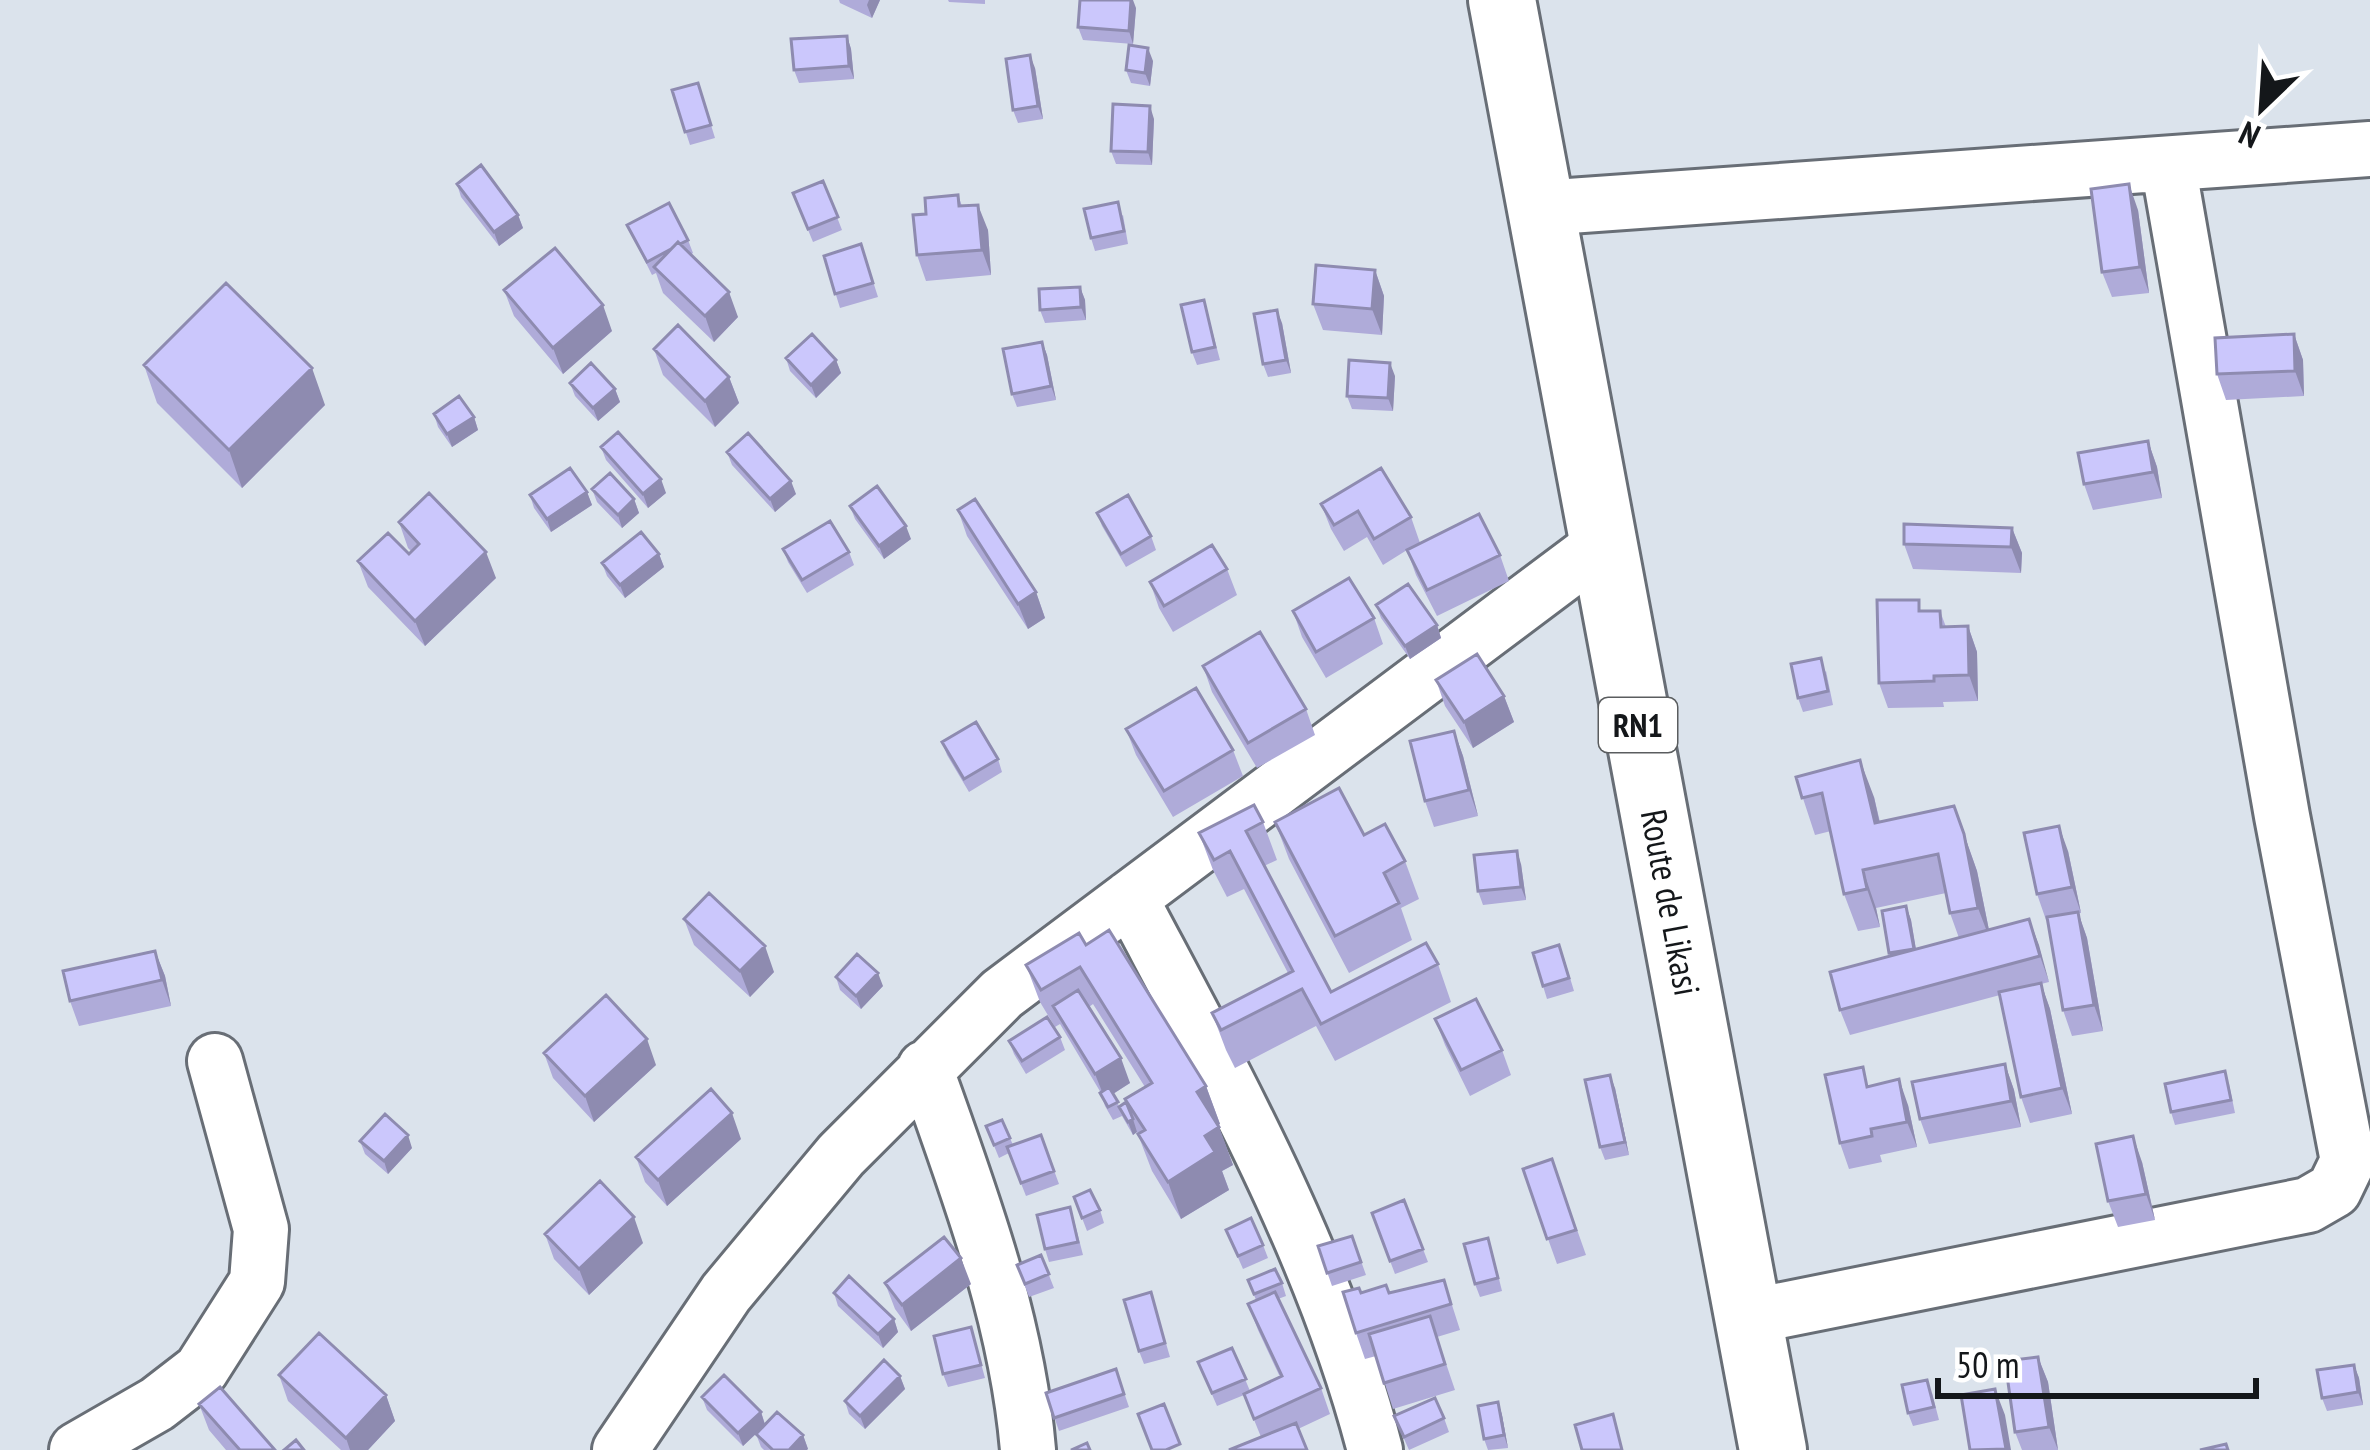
<svg xmlns="http://www.w3.org/2000/svg" width="2370" height="1450" font-family="'PT Sans Narrow',sans-serif">
<style>
.lines{fill:none;stroke-linecap:round;stroke-linejoin:round}
.minor-casing{stroke:#686e76;stroke-width:60}
.highway-casing{stroke:#686e76;stroke-width:72}
.minor{stroke:#fff;stroke-width:54}
.highway{stroke:#fff;stroke-width:66}
.wall{fill:#afabd9;fill-rule:evenodd}
.shaded-wall{fill:#8e8bb0}
.building{fill:#cbc7fc;stroke:#8e8bb0;stroke-width:3}
.labels{text-anchor:middle;stroke-width:12;stroke-linejoin:round;paint-order:stroke}
.shield{fill:#fff;stroke:#5a5d5f;stroke-width:3}
.shield-label{font-size:33px;font-weight:bold;fill:#14171a}
.street-label{font-size:36px;fill:#14171a;stroke:#fff}
</style>
<rect width="100%" height="100%" fill="#dbe3ec"/>
<g class="lines">
<defs>
<path id="minor" d="M1541 208 2370 149
M1130 898C1224 1076 1324 1253 1375 1450
M925 1068C969 1192 1017 1318 1028 1450
M1748 1317 2308 1205 2334 1190 2348 1161 2282 816 2168 164
M77 1450 157 1404 201 1370 257 1282 261 1229 215 1061
M620 1450 726 1293 841 1155 1002 994 1604 543"/>
<g id="highway">
<path id="s1" d="M1502 0 1773 1450"/>
</g>
</defs>
<use href="#minor" class="minor-casing"/>
<use href="#highway" class="highway-casing"/>
<use href="#minor" class="minor"/>
<use href="#highway" class="highway"/>
</g>
<path class="wall" d="M839 0H880L872 18 840 3Z
M948 0H985V4L949 2Z
M1136 8 1133 44 1083 40 1078 27Z
M847 36 851 49 854 79 799 83 794 70Z
M1153 61 1150 86 1131 83 1126 70Z
M1035 68 1043 119 1018 123 1013 110Z
M698 83 715 138 690 145 672 90Z
M1154 119 1152 165 1116 164 1111 151Z
M823 181 842 230 813 242 793 193Z
M457 184 518 215 523 228 499 246 461 197Z
M958 195 962 206 988 230 991 275 926 281 917 255 926 214Z
M2138 210 2149 293 2112 297 2102 272Z
M1123 215 1128 244 1095 251 1091 238Z
M627 225 688 240 693 253 690 255 738 317 714 342 663 293 656 273 652 275Z
M861 244 878 297 840 308 824 256Z
M1375 270 1384 296 1382 335 1323 330 1313 304Z
M1080 287 1085 300 1086 320 1045 323 1040 310Z
M504 290 612 331 563 374 514 316Z
M1204 300 1220 360 1197 365 1192 352Z
M1282 323 1291 373 1268 377 1263 364Z
M2294 334 2303 360 2304 396 2226 400 2217 374Z
M1042 342 1047 355 1056 400 1017 407 1012 394Z
M654 349 729 377 739 403 715 427 663 375Z
M786 358 836 360 841 373 816 398 790 371Z
M144 365 325 405 242 488 157 403Z
M1395 376 1393 411 1352 409 1347 396Z
M570 383 615 389 620 402 598 421 575 396Z
M434 414 474 417 478 430 452 447 438 427Z
M2148 441 2157 467 2162 498 2093 510 2084 484Z
M601 447 666 493 648 508 606 460Z
M727 452 796 494 775 512 732 465Z
M592 489 634 499 639 513 622 528 597 502Z
M587 492 592 505 551 532 534 508 530 495Z
M1321 504 1411 517 1420 543 1500 555 1509 581 1437 616 1416 575 1407 550 1383 565 1367 537 1344 551 1331 529Z
M850 506 911 539 884 559 855 519Z
M958 510 1036 592 1045 618 1028 629 967 536Z
M1097 513 1151 536 1156 550 1126 567 1102 526Z
M399 522 496 578 425 646 368 587 358 561 409 554 412 552 408 548Z
M2012 528 2022 553 2021 573 1913 569 1904 544Z
M783 549 849 552 854 565 807 593 788 562Z
M659 554 664 567 625 598 607 576 602 563Z
M1227 569 1237 595 1173 632 1159 608 1150 582Z
M1376 605 1437 625 1441 638 1410 659 1381 618Z
M1293 611 1374 618 1383 644 1326 678 1302 637Z
M1923 611H1940L1946 627 1968 626 1977 652 1978 701 1943 702 1944 707 1888 708 1879 683Z
M1203 666 1306 709 1315 735 1257 768 1212 692Z
M1826 671 1833 705 1803 712 1798 698Z
M1436 680 1504 696 1514 722 1473 748 1445 706Z
M1126 729 1233 750 1243 776 1173 817 1136 755Z
M1454 731 1463 756 1478 816 1434 827 1425 801Z
M942 742 998 759 1002 772 969 792 947 755Z
M1796 777 1874 797 1880 822 1954 806 1977 871 1989 930 2029 919 2049 982 2041 984 2050 1009 2072 1114 2030 1123 2021 1097 2000 995 1850 1035 1840 1010 1891 956 1889 953 1906 906 1911 920 1916 949 1959 938 1950 913 1946 893 1876 908 1880 927 1858 931 1844 894 1831 831 1815 835Z
M1263 822 1277 860 1264 866 1331 992 1438 964 1451 1002 1335 1061 1316 1026 1235 1068 1226 1050 1212 1013 1288 973 1244 889 1227 897 1213 870 1199 833Z
M1275 822 1364 835 1405 861 1419 899 1401 908 1412 940 1349 973 1289 859Z
M2068 851 2081 913H2078L2087 938 2103 1031 2072 1036 2063 1010 2048 919 2046 920 2037 894Z
M1521 864 1526 900 1483 905 1478 891Z
M684 919 774 972 750 997 694 945Z
M1086 945 1206 1086 1220 1124 1218 1125 1233 1165 1222 1171 1229 1190 1181 1219 1152 1171 1137 1132 1133 1135 1122 1116 1113 1120 1105 1106 1101 1093 1060 1024 1055 1027 1040 1002 1026 965ZM1093 1004 1145 1087 1119 1106 1113 1094 1130 1083 1089 1007Z
M155 951 165 976 171 1006 79 1026 70 1001Z
M1564 958 1574 991 1547 999 1543 986Z
M836 977 883 986 861 1009 840 990Z
M1435 1019 1502 1050 1511 1075 1470 1096 1445 1045Z
M1060 1037 1065 1050 1026 1074 1014 1054 1009 1041Z
M544 1053 656 1065 594 1122 553 1078Z
M2005 1064 2014 1090 2021 1127 1929 1144 1920 1119Z
M2229 1084 2235 1113 2175 1125 2171 1112Z
M1870 1086 1908 1105 1917 1147 1880 1155 1882 1162 1849 1169 1840 1143Z
M1615 1088 1629 1155 1605 1160 1600 1147Z
M1002 1120 1013 1145 1041 1135 1059 1184 1026 1196 1009 1153 999 1158 986 1126Z
M741 1139 667 1206 645 1182 636 1157Z
M360 1141 412 1148 388 1174 365 1154Z
M1552 1159 1586 1255 1557 1264 1523 1169Z
M2142 1162 2155 1220 2118 1227 2108 1201Z
M1074 1197 1100 1210 1104 1223 1087 1231Z
M1404 1200 1428 1262 1395 1274 1372 1213Z
M1074 1220 1083 1255 1049 1262 1045 1249Z
M1226 1230 1263 1245 1268 1258 1243 1269Z
M545 1234 643 1243 589 1295 554 1259Z
M1352 1236 1366 1275 1332 1286 1318 1246Z
M1492 1251 1502 1291 1480 1297 1475 1284Z
M1041 1255 1054 1288 1029 1297 1017 1265Z
M1248 1280 1282 1283 1286 1296 1278 1299 1321 1388 1330 1414 1298 1429 1261 1437 1244 1395 1217 1406 1198 1362 1232 1348 1250 1391 1280 1377 1258 1330 1248 1304 1256 1300Z
M1444 1280 1460 1330 1437 1337 1455 1390 1393 1409 1376 1356 1365 1359 1356 1333 1361 1293H1389Z
M885 1283 971 1284 911 1331 895 1309Z
M1151 1292 1170 1357 1144 1364 1139 1351Z
M834 1293 894 1319 898 1332 883 1348 838 1306Z
M971 1327 985 1378 948 1387 943 1374Z
M2038 1357 2048 1382 2058 1450H2022L2015 1432Z
M2354 1365 2359 1378 2363 1405 2327 1411 2322 1398Z
M1116 1369 1129 1407 1059 1431 1046 1393Z
M279 1375 386 1395 395 1421 368 1450H341L288 1401Z
M900 1376 905 1389 865 1429 849 1414 845 1401Z
M1932 1393 1939 1420 1913 1426 1908 1413Z
M702 1397 761 1412 765 1424 803 1435 808 1449 764 1450 761 1447 756 1434 743 1446 707 1410Z
M1498 1402 1502 1415 1508 1448 1488 1450 1484 1439Z
M199 1404 275 1450H226L209 1430Z
M1394 1416 1444 1418 1449 1432 1409 1450Z"/>
<path class="shaded-wall" d="M869 0H880L872 18 867 5Z
M1131 0H1133L1136 8 1133 44 1129 31Z
M847 36 851 49 854 79 849 66Z
M1148 48 1153 61 1150 86 1145 73Z
M1030 55 1035 68 1043 119 1038 106Z
M1150 106 1154 119 1152 165 1148 152Z
M2129 184 2138 210 2149 293 2140 267Z
M978 205 988 230 991 275 982 250Z
M518 215 523 228 499 246 494 232Z
M1375 270 1384 296 1382 335 1372 309Z
M1080 287 1085 300 1086 320 1081 307Z
M729 292 738 317 714 342 705 316Z
M603 305 612 331 563 374 553 348Z
M1277 310 1282 323 1291 373 1286 360Z
M2294 334 2303 360 2304 396 2295 371Z
M1042 342 1047 355 1056 400 1051 386Z
M836 360 841 373 816 398 811 385Z
M1390 363 1395 376 1393 411 1388 398Z
M312 368 325 405 242 488 229 450Z
M729 377 739 403 715 427 705 401Z
M615 389 620 402 598 421 593 408Z
M474 417 478 430 452 447 447 434Z
M2148 441 2157 467 2162 498 2153 472Z
M661 479 666 493 648 508 643 494Z
M791 481 796 494 775 512 770 499Z
M587 492 592 505 551 532 547 519Z
M634 499 639 513 622 528 618 515Z
M906 526 911 539 884 559 879 546Z
M2012 528 2022 553 2021 573 2011 547Z
M486 552 496 578 425 646 415 621Z
M659 554 664 567 625 598 620 585Z
M1036 592 1045 618 1028 629 1018 604Z
M1437 625 1441 638 1410 659 1405 646Z
M1968 626 1977 652 1978 701 1969 675Z
M1504 696 1514 722 1473 748 1464 722Z
M1454 731 1463 756 1478 816 1469 790Z
M1860 760 1874 797 1888 861 1875 823Z
M2059 826 2068 851 2081 913 2072 887Z
M1964 834 1977 871 1992 945 1978 908Z
M1517 851 1521 864 1526 900 1521 887Z
M1863 870 1876 908 1880 927 1867 889Z
M1906 906 1911 920 1918 962 1914 949Z
M2078 912 2087 938 2103 1031 2094 1005Z
M2029 919 2039 945 2049 982 2040 956Z
M765 946 774 972 750 997 740 971Z
M155 951 165 976 171 1006 162 980Z
M878 973 883 986 861 1009 856 996Z
M2041 983 2050 1009 2072 1114 2062 1088Z
M647 1039 656 1065 594 1122 585 1096Z
M1121 1058 1130 1083 1105 1099 1095 1074Z
M2005 1064 2014 1090 2021 1127 2011 1101Z
M1610 1075 1615 1088 1629 1155 1625 1142Z
M1899 1079 1908 1105 1917 1147 1907 1122Z
M1206 1086 1220 1124 1211 1129 1197 1092Z
M732 1113 741 1139 667 1206 658 1180Z
M1133 1119 1137 1132 1133 1135 1128 1122Z
M1219 1127 1233 1165 1222 1171 1229 1190 1181 1219 1168 1182 1205 1136Z
M408 1135 412 1148 388 1174 384 1161Z
M2133 1136 2142 1162 2155 1220 2146 1194Z
M634 1217 643 1243 589 1295 579 1269Z
M961 1258 971 1284 911 1331 902 1305Z
M894 1319 898 1332 883 1348 878 1334Z
M2038 1357 2048 1382 2058 1450 2049 1427Z
M2354 1365 2359 1378 2363 1405 2358 1392Z
M900 1376 905 1389 865 1429 860 1416Z
M1995 1389 2005 1415 2011 1450H2006Z
M386 1395 395 1421 368 1450H350L346 1438Z
M1498 1402 1502 1415 1508 1448 1504 1435Z
M761 1412 765 1425 743 1446 738 1433Z
M803 1435 808 1449 807 1450H789Z"/>
<path class="building" d="M1080 0H1131L1129 31 1078 27Z
M847 36 849 66 794 70 791 39Z
M1129 45 1148 48 1145 73 1126 70Z
M1030 55 1038 106 1013 110 1006 59Z
M698 83 711 125 685 132 672 90Z
M1113 104 1150 106 1148 152 1111 151Z
M481 165 518 215 494 232 457 184Z
M823 181 838 217 808 229 793 193Z
M2129 184 2140 267 2102 272 2091 189Z
M958 195 959 206 978 205 982 250 917 255 913 215 926 214 925 198Z
M1118 202 1124 231 1091 238 1084 209Z
M669 203 688 240 680 244 678 242 671 249 647 262 627 225Z
M678 242 729 292 705 316 654 267Z
M861 244 873 283 835 294 824 256Z
M555 248 603 305 553 348 504 290Z
M1316 265 1375 270 1372 309 1313 304Z
M226 283 312 368 229 450 144 365Z
M1080 287 1081 307 1040 310 1039 289Z
M1204 300 1215 347 1192 352 1181 305Z
M1277 310 1286 360 1263 364 1254 314Z
M678 325 729 377 705 401 654 349Z
M812 334 836 360 811 385 786 358Z
M2294 334 2295 371 2217 374 2215 338Z
M1042 342 1051 386 1012 394 1003 349Z
M1349 360 1390 363 1388 398 1347 396Z
M591 363 615 389 593 408 570 383Z
M459 396 474 417 447 434 434 414Z
M618 432 661 479 643 494 601 447Z
M748 433 791 481 770 499 727 452Z
M2148 441 2153 472 2084 484 2078 453Z
M570 468 587 492 547 519 530 495Z
M1381 468 1411 517 1374 539 1358 511 1334 525 1321 504Z
M610 473 634 499 618 515 592 489Z
M877 486 906 526 879 546 850 506Z
M429 493 486 552 415 621 358 561 388 533 409 554 419 544 399 522Z
M1128 495 1151 536 1121 554 1097 513Z
M975 499 1036 592 1018 604 958 510Z
M1479 514 1500 555 1427 590 1407 550Z
M830 521 849 552 802 580 783 549Z
M1904 524 2012 528 2011 547 1904 544Z
M641 532 659 554 620 585 602 563Z
M1212 545 1227 569 1164 606 1150 582Z
M1349 578 1374 618 1316 652 1293 611Z
M1408 584 1437 625 1405 646 1376 605Z
M1877 600H1919V611H1940L1941 627 1968 626 1969 675 1934 676V681L1879 683Z
M1260 632 1306 709 1248 743 1203 666Z
M1477 654 1504 696 1464 722 1436 680Z
M1821 658 1828 691 1798 698 1791 664Z
M1196 688 1233 750 1164 791 1126 729Z
M976 722 998 759 964 779 942 742Z
M1454 731 1469 790 1425 801 1410 741Z
M1860 760 1875 823 1954 806 1964 834 1978 908 1950 913 1938 854 1863 870 1867 889 1844 894 1822 793 1802 798 1796 777Z
M1339 788 1364 835 1385 824 1405 861 1384 873 1399 903 1335 936 1275 822Z
M1254 805 1263 822 1246 831 1331 992 1426 943 1438 964 1321 1024 1302 989 1221 1030 1212 1013 1293 971 1230 851 1214 860 1199 833Z
M2059 826 2072 887 2037 894 2024 833Z
M1517 851 1521 887 1478 891 1474 855Z
M709 893 765 946 740 971 684 919Z
M1906 906 1914 949 1889 953 1882 911Z
M2078 912 2094 1005 2063 1010 2047 917Z
M2029 919 2040 956 1840 1010 1830 972Z
M1109 930 1206 1086 1197 1092 1219 1127 1205 1136 1215 1152 1168 1182 1138 1134 1145 1130 1125 1099 1152 1083 1080 967 1041 990 1026 965 1079 933 1086 945Z
M1559 945 1569 978 1543 986 1533 953Z
M155 951 162 980 70 1001 63 971Z
M857 954 878 973 856 996 836 977Z
M2041 983 2062 1088 2021 1097 1999 992Z
M1078 990 1121 1058 1095 1074 1053 1006Z
M606 995 647 1039 585 1096 544 1053Z
M1476 999 1502 1050 1461 1070 1435 1019Z
M1047 1017 1060 1037 1022 1061 1009 1041Z
M2005 1064 2011 1101 1920 1119 1912 1082Z
M1863 1067 1867 1087 1899 1079 1907 1122 1871 1129 1872 1136 1840 1143 1825 1075Z
M2225 1071 2231 1100 2171 1112 2165 1084Z
M1610 1075 1625 1142 1600 1147 1585 1080Z
M1109 1087 1118 1102 1108 1107 1100 1093Z
M711 1089 732 1113 658 1180 636 1157Z
M1126 1102 1133 1119 1128 1122 1119 1107Z
M385 1114 408 1135 384 1161 360 1141Z
M1002 1120 1010 1138 994 1145 986 1126Z
M1041 1135 1054 1171 1021 1183 1007 1147Z
M2133 1136 2146 1194 2108 1201 2096 1144Z
M1552 1159 1576 1230 1547 1239 1523 1169Z
M600 1181 634 1217 579 1269 545 1234Z
M1090 1190 1100 1210 1082 1218 1074 1197Z
M1404 1200 1423 1249 1390 1261 1372 1213Z
M1070 1207 1078 1242 1045 1249 1037 1215Z
M1251 1218 1263 1245 1238 1256 1226 1230Z
M1352 1236 1361 1262 1327 1273 1318 1246Z
M944 1237 961 1258 902 1305 885 1283Z
M1488 1238 1498 1278 1475 1284 1464 1244Z
M1041 1255 1049 1274 1025 1284 1017 1265Z
M1275 1269 1282 1283 1254 1294 1248 1280Z
M849 1276 894 1319 878 1334 834 1293Z
M1444 1280 1451 1304 1356 1333 1343 1292 1359 1288 1361 1293 1386 1285 1389 1293Z
M1151 1292 1165 1343 1139 1351 1124 1300Z
M1275 1292 1321 1388 1254 1419 1244 1394 1282 1376 1248 1304Z
M1430 1316 1445 1364 1384 1383 1369 1334Z
M971 1327 981 1365 943 1374 934 1336Z
M319 1333 386 1395 346 1438 279 1375Z
M1232 1348 1246 1379 1212 1393 1198 1362Z
M2038 1357 2049 1427 2015 1432 2005 1361Z
M884 1360 900 1376 860 1416 845 1401Z
M2354 1365 2358 1392 2322 1398 2317 1370Z
M1116 1369 1124 1394 1054 1418 1046 1393Z
M724 1375 761 1412 738 1433 702 1397Z
M1927 1380 1934 1407 1908 1413 1902 1385Z
M220 1387 275 1450H240L199 1404Z
M1995 1389 2006 1449 1970 1450 1961 1395Z
M1435 1398 1444 1418 1404 1437 1394 1416Z
M1498 1402 1504 1435 1484 1439 1478 1406Z
M1164 1404 1180 1444 1166 1450H1152L1138 1414Z
M777 1412 803 1435 789 1450H773L756 1434Z
M1613 1414 1622 1450H1582L1575 1425Z
M1296 1423 1307 1450H1229Z
M296 1440 304 1450H284Z
M1087 1443 1090 1450H1071Z
M2226 1444 2228 1450H2200Z"/>
<g class="labels">
<rect class="shield" x="1599" y="698" width="78" height="54" rx="9"/>
<g class="shield-label">
<text x="1638" y="737">RN1</text>
</g>
<g class="street-label">
<text dy="13" stroke="none"><textPath href="#s1" startOffset="918">Route de Likasi</textPath></text>
</g>
</g>
<g transform="translate(2262 108) rotate(205)" stroke="#ffffff" stroke-width="9" paint-order="stroke">
<path d="M0-9L21 45L0 30L-21 45Z" fill="#14171a"/>
<text y="-18" font-size="33" font-weight="bold" text-anchor="middle" fill="#14171a">N</text>
</g>
<path d="M1938 1378v18h318v-18" fill="none" stroke="#14171a" stroke-width="6"/>
<text x="1956" y="1378" font-size="36" fill="#14171a" stroke="#ffffff" stroke-width="9" paint-order="stroke">50 m</text>
</svg>
